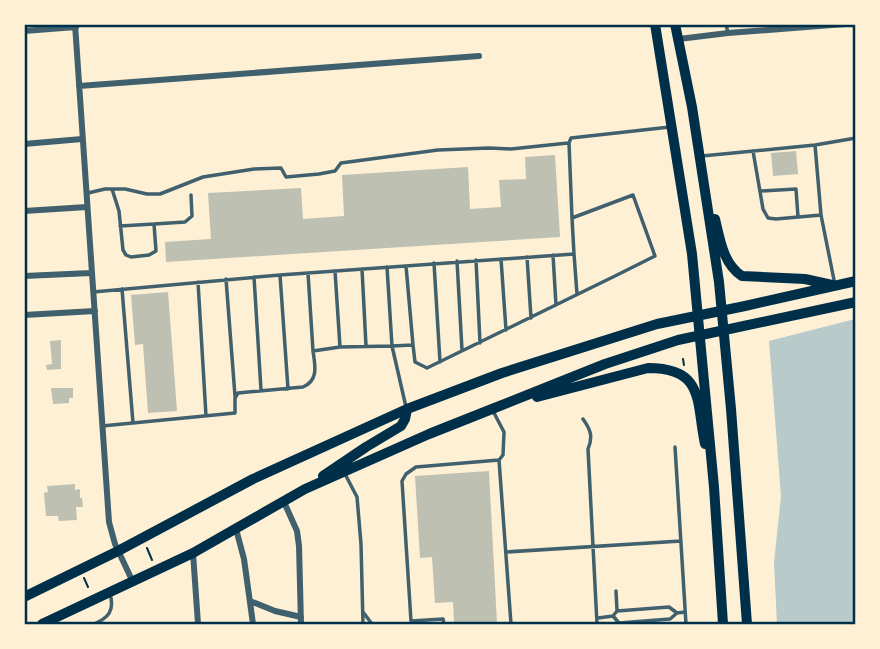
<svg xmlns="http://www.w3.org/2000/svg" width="880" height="649" font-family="Signika,sans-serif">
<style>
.green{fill:#b9caca}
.building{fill:#bec0b2}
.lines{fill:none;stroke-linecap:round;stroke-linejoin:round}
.path{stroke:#003049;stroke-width:2}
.service{stroke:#3f606c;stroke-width:3.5}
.minor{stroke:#3f606c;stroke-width:6}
.primary{stroke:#003049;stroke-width:10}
.neatline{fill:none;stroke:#003049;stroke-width:2.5}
</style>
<rect width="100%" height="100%" fill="#fdf0d5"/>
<path class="green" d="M855 319V624H777L774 563 781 496 769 341Z"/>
<path class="building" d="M796 151 798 174 773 176 771 153Z
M555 155 560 237 166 262 165 242 211 239 208 193 301 188 303 219 344 216 342 175 468 167 470 209 501 207 499 180 526 179 525 157Z
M168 292 177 411 148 413 143 344 135 345 131 295Z
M61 340V369L47 370 46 365 52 364 50 341Z
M51 388H73V398H69V403L53 404Z
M489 471 497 624H454L453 602 435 603 432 557 420 558 415 476Z
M75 484V490L80 489V498H82L83 507H76L77 520 59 521 58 516H46L44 493 48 492 47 486Z"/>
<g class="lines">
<path class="path" d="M683 359 684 365
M147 548 152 560
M84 578 88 587"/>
<path class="service" d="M726 24 728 33
M815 145 821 215 835 285
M753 151 763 209 768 218 776 219 821 215
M702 156 815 145 856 138
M112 189 119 211 123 250 126 255 131 257 149 255 156 251 154 224 120 226
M760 191 796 189 798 217
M88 193 105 189H125L147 194H160L203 177 254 169 281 168 286 177 319 174 335 171 341 163 438 150 489 148 511 149 568 143
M572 218 574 254
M154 224 185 222 192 216 191 195
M553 255 556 305
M527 257 531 318
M501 259 506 330
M476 260 480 343
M457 261 462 350
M434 263 440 362
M406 266 413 345
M362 269 366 346
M335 271 340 347
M308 273 313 351
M280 275 288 389
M254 277 261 390
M226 279 235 396
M198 282 206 416
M122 289 133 423
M93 292 280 275 574 254 577 294
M406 407 392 346 413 345 415 362 427 368 617 275 655 256 633 195 572 218 569 143 571 138 670 127
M493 411 504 432 503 455 499 460 511 624
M583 419C591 430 593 437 588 449L597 624
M102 426 235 413V398L238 393 303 387C319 380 315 365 313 351L340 347 392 346 387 267
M675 447 686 624
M345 474 357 497 361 544 363 624
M506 552 681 541
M616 591 617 611
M363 612 372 624
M613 616 619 623 670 619 677 613
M598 618 613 616 617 611 669 607 677 613 685 612
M94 624C108 618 115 611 110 594
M444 624 443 619 411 621 402 481 406 474 416 467 499 460"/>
<path class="minor" d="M75 24 109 522 115 544 132 580
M24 31 76 27
M679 39 728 33 845 24
M79 86 479 56
M24 144 82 139
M24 211 87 207
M24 276 91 273
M24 315 95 311
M284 502 297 531 299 546 301 624
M236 529 244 559 253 624
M193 553 198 624
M250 601 275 611 301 617"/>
<path class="primary" d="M655 24 692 254 714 487 723 624
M675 24 692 107 719 282 731 409 747 624
M715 219C720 239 723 264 742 276L805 279 832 285
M537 397 648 368C705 368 696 402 705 444
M323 476 366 447 401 426 405 419 407 409
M24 597 118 551 253 479 407 409 502 373 657 324 745 306 856 281
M42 624 193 553 305 489 429 434 492 409 605 364 678 340 856 302"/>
</g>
<rect width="880" height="649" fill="none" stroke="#fdf0d5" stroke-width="52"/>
<rect x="26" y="26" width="828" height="597" class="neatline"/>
</svg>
